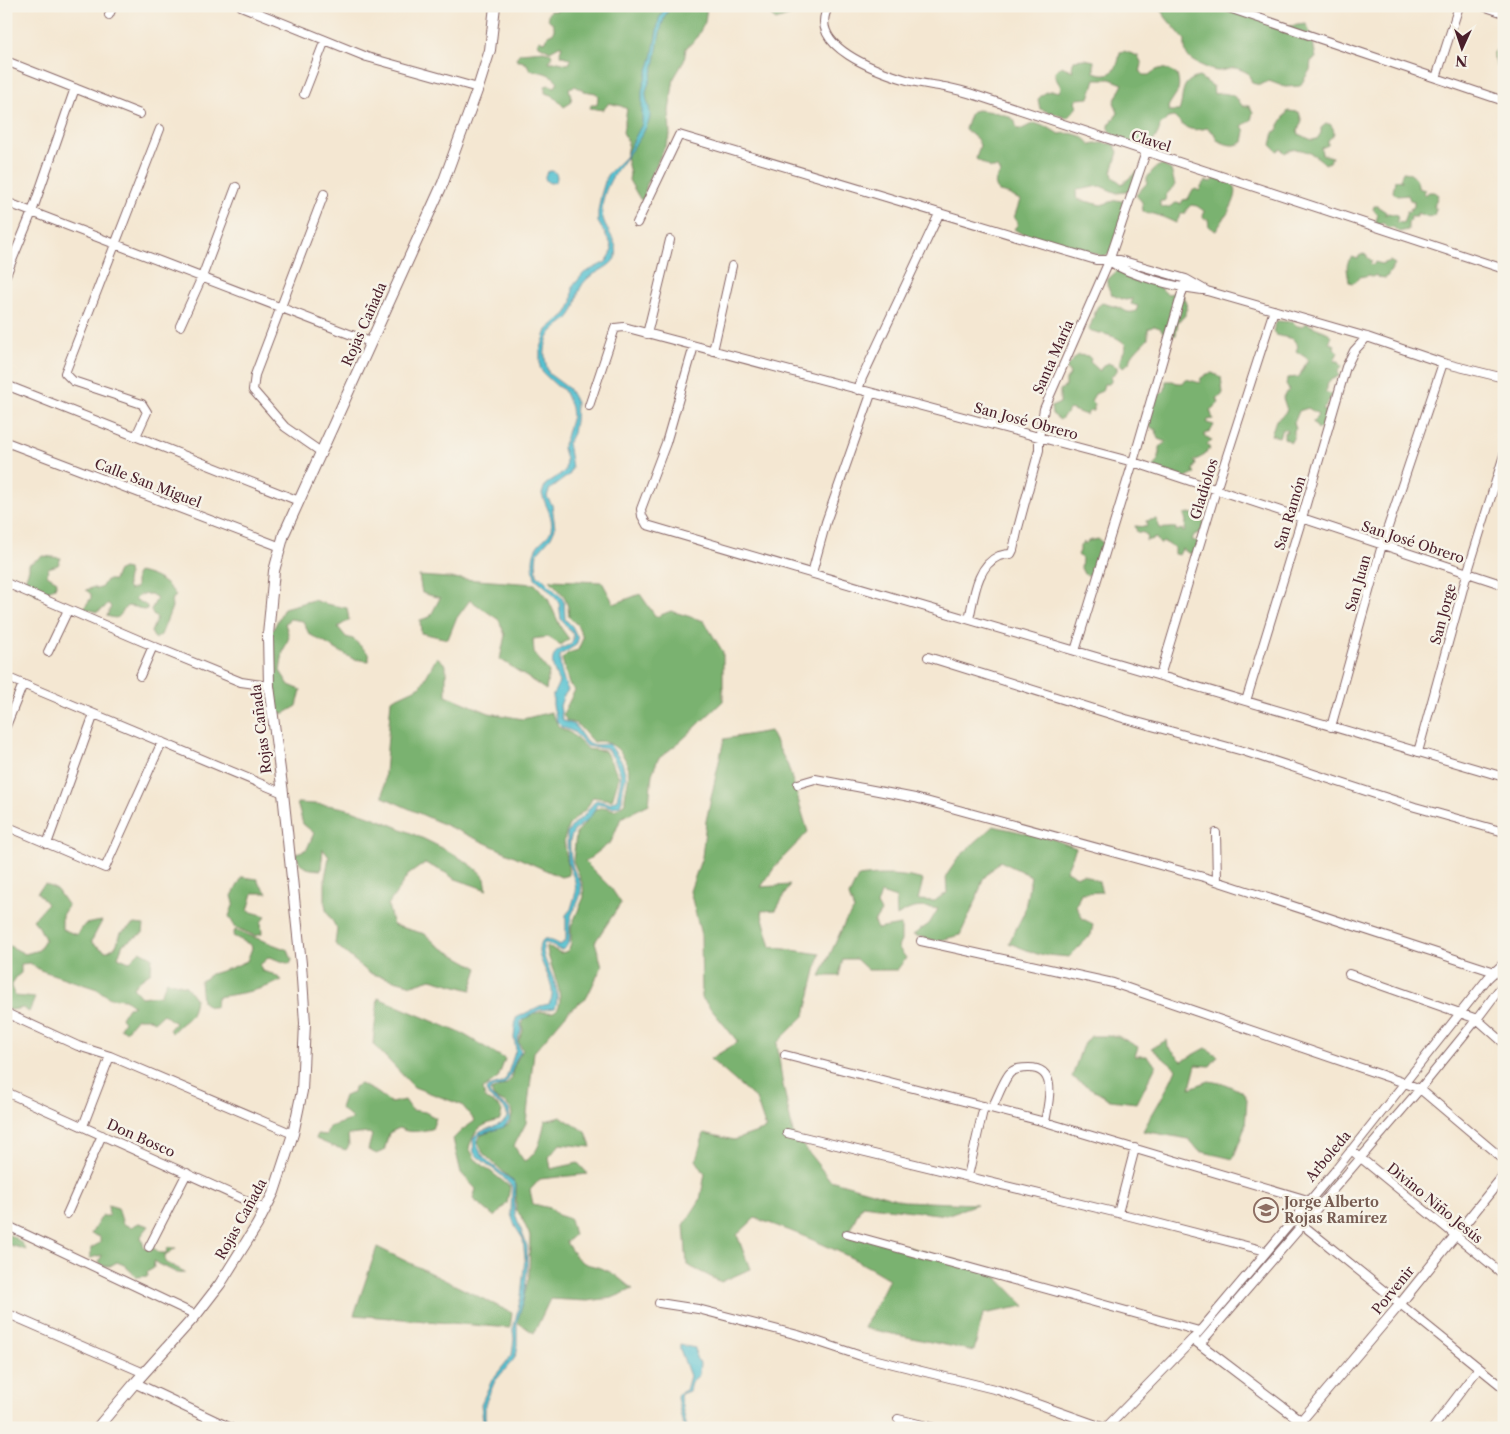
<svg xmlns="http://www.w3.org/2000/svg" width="1510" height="1434" font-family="'Libre Caslon Text',serif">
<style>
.forest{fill:#7ab26f;stroke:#62684d}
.water{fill:#57c2d1;stroke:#50707e}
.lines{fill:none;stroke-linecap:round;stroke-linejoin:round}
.minor-casing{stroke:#866565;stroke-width:10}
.tertiary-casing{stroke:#866565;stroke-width:11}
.secondary-casing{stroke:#866565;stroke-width:12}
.minor{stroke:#fff;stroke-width:8}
.tertiary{stroke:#fff;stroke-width:9}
.secondary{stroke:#fff;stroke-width:10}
.labels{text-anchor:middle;stroke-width:5;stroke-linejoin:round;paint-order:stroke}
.street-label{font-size:14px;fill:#4a1f2b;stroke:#f7f3e8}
.education-label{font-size:14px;font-weight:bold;fill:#785e54;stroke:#f7f3e8;text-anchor:start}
</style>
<rect width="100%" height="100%" fill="#f7f3e8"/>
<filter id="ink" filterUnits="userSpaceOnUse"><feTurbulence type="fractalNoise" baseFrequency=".02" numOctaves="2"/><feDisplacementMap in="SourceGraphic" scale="10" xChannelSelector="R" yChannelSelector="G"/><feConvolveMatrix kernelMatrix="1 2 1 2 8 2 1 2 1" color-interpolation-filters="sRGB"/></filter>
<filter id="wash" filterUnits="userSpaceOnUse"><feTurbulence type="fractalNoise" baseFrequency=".0096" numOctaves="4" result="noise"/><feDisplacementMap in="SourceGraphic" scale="20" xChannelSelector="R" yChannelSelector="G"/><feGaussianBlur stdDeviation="1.12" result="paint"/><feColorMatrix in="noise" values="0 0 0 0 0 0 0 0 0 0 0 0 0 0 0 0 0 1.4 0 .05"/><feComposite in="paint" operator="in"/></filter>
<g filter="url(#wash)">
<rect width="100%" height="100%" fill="#f4e7d2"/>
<path class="forest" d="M559 6H707L705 22 696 39 686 48 684 61 674 78 669 111 670 136 647 184 643 200 640 199 629 180 630 174 626 156 628 143 623 132 627 109 621 106 609 103 603 110 590 108 591 105H597L598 96 596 93 584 91 575 86 569 88 572 102 564 107 552 95 545 93V86L549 85 555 87 558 82C551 73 541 72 530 70L527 64 521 61H517L516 58 520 53 544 51 551 53 552 56 549 62H558L567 64 570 63V59L561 55 560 52 562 46H559L550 51 539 45 538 42 540 40 543 42 546 41 548 35 554 32V26C551 20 544 19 550 11H557Z
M774 6H801L802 11 776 20 771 16Z
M1159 6H1251L1249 9 1282 25 1285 31 1289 26 1306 24 1312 37 1316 58 1311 61 1310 70 1300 86 1285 87 1269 81 1260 85 1252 83 1248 73C1230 64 1234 70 1218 71 1213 71 1207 68 1203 66 1188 60 1184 55 1185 40L1166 18Z
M1498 48 1504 51V69L1498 67 1493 54Z
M1124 51 1138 56 1142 64 1140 72 1143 75H1149C1160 66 1165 67 1177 75 1182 92 1175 93 1168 107L1169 111H1179C1185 96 1178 82 1199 77L1213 86 1214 94C1226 92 1236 94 1242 106H1249L1253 112 1251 120 1242 126 1245 131 1243 142C1234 148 1225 144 1217 140L1214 133 1207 128C1191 132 1186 129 1174 117L1168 118 1160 126 1159 131 1150 147 1116 138 1109 131V125L1118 113 1114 102 1123 84 1110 79H1095L1089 98 1077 99 1075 102 1077 107 1067 118 1040 109 1038 99C1045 92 1049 89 1059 92L1061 87 1055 77V72L1061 66 1073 71 1072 67 1074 60 1084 59 1094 61V72C1113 79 1118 68 1120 52Z
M977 110C987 111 1008 113 1015 121 1015 122 1017 129 1017 129H1022L1034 123 1049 128 1059 134C1071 132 1083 134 1091 145L1100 143 1114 144 1118 152 1112 172 1113 177 1122 184 1138 171 1136 187 1126 192 1117 193 1100 186 1077 190 1076 195 1077 199 1101 205 1117 200 1125 202 1124 232 1108 255 1102 256 1088 251 1083 252 1030 239 1014 229 1018 224 1014 218 1020 200 1008 194 999 192C993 184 995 179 1001 173L998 168H991L976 159 980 145 977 139 965 129 971 112Z
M1288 111 1299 112 1302 122 1297 131 1298 134 1312 140 1317 139 1321 133V128L1326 124H1330C1336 131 1335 135 1328 140V145L1321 148 1322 154 1332 157 1329 162 1325 164C1316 154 1297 144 1285 153L1281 149 1277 151 1271 145 1274 132 1279 129V125Z
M1162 165 1171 170 1175 185 1165 196 1166 198 1164 201H1160V206C1169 210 1169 206 1176 203L1181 204 1183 200 1188 199 1192 191 1196 189 1199 191 1203 184 1206 181 1212 182 1215 178C1220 179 1230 181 1234 186 1242 197 1221 222 1216 231L1209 227 1208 219H1204L1203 217 1204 211 1197 206 1191 205 1187 209 1185 214H1181L1176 223C1165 218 1155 213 1143 212L1142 202 1136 195 1147 183V178C1151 173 1155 166 1162 165Z
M1403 172C1411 172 1419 179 1418 188L1425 190 1423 193 1425 195 1429 192H1434L1438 195 1434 206 1436 210 1434 215 1429 217 1417 213V217H1410L1411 220 1408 223V230L1399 232 1393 227 1388 228 1383 223 1379 225 1375 223 1378 215 1373 209 1374 206H1377L1386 212 1385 215 1388 213 1397 215 1398 218 1396 222 1403 223 1407 211 1410 212V209L1414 207V201L1410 200 1408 195 1397 196 1393 192 1395 180 1402 181 1400 179Z
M1363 254 1367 255V257L1372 261 1370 264 1373 265 1376 262 1381 264 1390 261 1395 264 1386 278 1377 277 1376 275 1372 277 1369 275 1360 277 1353 283 1349 282C1348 273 1344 263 1352 257L1358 259 1359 256Z
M1138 269 1149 271 1154 275V282L1167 294 1175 293 1182 295C1188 305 1190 315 1178 321L1176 335 1166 336 1160 328 1154 326 1148 329V338C1142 345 1131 353 1129 363L1123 367 1120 364C1119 356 1125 353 1126 345 1116 334 1103 335 1089 330L1097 307 1102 303C1108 305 1114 306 1120 308 1126 311 1128 314 1136 311L1138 306 1131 304 1133 299 1125 300 1112 295 1107 285 1108 279 1117 271Z
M1277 321 1293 322C1298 328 1300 327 1307 323 1315 329 1327 330 1332 336L1329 343 1335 345 1334 348 1338 352 1334 361H1339L1342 366 1338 371 1339 376C1330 381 1327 379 1327 389L1325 392 1331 394 1332 396 1323 409 1324 411 1329 410 1330 412 1326 424H1323L1321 428 1318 429 1313 422 1318 414 1308 408 1299 411 1294 423 1296 429 1294 430V436L1291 442 1284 438V432H1287L1286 430 1282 429 1279 437 1271 435 1276 420 1283 415 1287 410 1283 398 1289 390 1286 385 1287 378 1299 377 1308 359 1296 351 1298 346 1293 339 1276 335 1273 331Z
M1078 355 1088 356 1091 359 1090 362 1100 371 1101 368 1108 363 1117 367V371L1111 376V382L1109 384H1104L1102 391 1095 394 1091 401 1094 404V411H1090L1086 415 1070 409 1060 420 1052 414 1051 407 1060 403V390L1066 386V380L1070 375 1066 367Z
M1212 373 1221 377 1223 393 1221 396 1217 398 1219 403 1210 410 1213 419 1208 420 1207 423 1214 425 1210 432 1205 434V437L1209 438 1212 441 1207 444 1210 449 1207 450 1205 455 1194 461 1196 464 1193 470 1195 474C1188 476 1184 481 1176 481L1173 478 1153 467 1158 460V455L1160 454V447L1166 442 1158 439 1156 430 1150 427 1143 413 1152 404 1156 394 1162 393 1165 390 1166 381H1173L1177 383H1183L1186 379 1200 383 1201 378 1207 374Z
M1189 513 1200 516 1202 518V521L1205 522 1201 532 1194 535 1192 540 1202 543V550L1190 554 1182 549 1179 555 1174 554V547L1164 542 1160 544 1156 538 1146 541 1147 536 1144 533 1137 532 1135 526 1146 527 1147 524 1146 521 1156 519 1160 528C1165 529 1171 527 1176 528V531L1182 529 1183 532 1185 531 1186 521 1184 515Z
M1098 539 1103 543 1100 560 1094 566 1092 574 1087 575 1084 574 1081 568 1082 559 1078 555 1080 551V546L1084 542 1085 544 1088 541Z
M43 556 61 558 58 565 48 568 47 575 57 581 55 587 43 594 38 595 26 587 24 583 29 569V564Z
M123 569 128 570C130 577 124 583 129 590L136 588V575L138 572C154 575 168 582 176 596L171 600 172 607 161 635 155 639 151 632 157 618 153 615 151 610 157 598 151 594 139 595 135 599 147 606V609L143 610 136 607 127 606C118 615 122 621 107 616L111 607 108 603 104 608 97 612 84 608 91 598V594L86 590 94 587 96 589 101 588 106 580H114L117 572Z
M419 576 535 584 548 599 561 628 569 639 561 645 548 637 533 639 534 653 549 672 546 690 500 659 505 635 499 620 470 600 456 619 448 639 421 633 420 620 430 617 440 598 422 593Z
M550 580 602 582 614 604 640 594 656 617 671 611 704 621 723 652V701L682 740 658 759 652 774 649 804 621 818 611 842 585 862 611 888 621 903 595 942 602 966 587 997 570 1010 534 1052 526 1123 514 1146 524 1161C540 1154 541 1137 545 1121L561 1117 586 1132 591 1147 560 1144 549 1157 551 1169 578 1163 588 1174 540 1179 530 1190 533 1204 550 1208 558 1215 570 1219 574 1235 566 1242C583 1271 585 1260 610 1272 618 1276 625 1284 633 1289L612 1298 587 1301 550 1299 534 1333 517 1322 529 1277 530 1236 521 1216 516 1210V1184L483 1153 478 1142 481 1135 508 1125 510 1122 512 1115 511 1109 505 1103 494 1098 491 1091 507 1084 512 1078C511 1068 518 1058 523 1050L518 1042 523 1031 522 1025 525 1018C530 1016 535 1013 540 1012 545 1011 551 1014 555 1011 570 1001 546 961 547 946L561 953 568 951 571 943V927L584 897 583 885 573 861 576 834 596 809 604 807 615 810 625 803C624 792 631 778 628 767 624 751 609 738 593 742L577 724 567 721 563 714 575 690 569 684 562 659 568 653 578 650 583 638 578 626 569 617 568 607 564 596Z
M313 600 326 604 347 608 349 620 338 627 346 637 353 639 369 654V661L353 659 309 634 303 621 290 619 285 623 289 637 283 652 280 671 289 685 301 690 297 706 285 713 277 714 276 696 271 680V634L284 608Z
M437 657 446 665V695L489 713 523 719 551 712 559 727 572 734 587 749 605 751 619 777 612 800 593 797 587 808 569 824 564 840 569 875 561 877 383 797 391 700 421 686Z
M770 731 788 766 808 832 777 864 761 887 790 885 776 910 761 911 771 947 820 954 805 1015 777 1043 782 1080 793 1133 830 1180 903 1201 977 1204 946 1215 862 1205 849 1231 989 1269 1025 1306 983 1314 974 1351 864 1328 889 1279C845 1252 804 1235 755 1218L737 1235 750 1269 721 1282 687 1265 684 1225 700 1200 705 1174 696 1160 704 1133 734 1140 766 1129 756 1099 710 1059 738 1042 702 998 701 935 690 891 702 857 706 821 724 739Z
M297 803C311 804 326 804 339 807 365 811 475 857 485 879 486 882 486 887 487 890L453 878 448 874 425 863 408 875 388 905 393 925 425 934 437 945 478 968 471 990 431 979 412 985 369 973 335 944 337 929 326 910 325 903V878L329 857 323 849 321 870C305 869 302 868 295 854L307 849 314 833 303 824Z
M993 826 1053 839 1076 848 1066 871 1078 876 1083 874 1099 882 1102 892 1081 893 1076 906 1083 919 1093 924 1091 935 1069 957 1037 954 1009 943 1024 913 1031 876 1000 861 983 879 976 901 960 935 937 941 913 935 929 924 938 909C922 906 911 906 897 916L896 898 881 893 877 905 881 912 874 922 877 929 901 925V941L898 947 906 958 897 970H868L856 959H843L839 976H820L846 920 854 910 849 896 858 877C878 874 904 874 923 880L918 900 934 901 947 893 946 876 959 857Z
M242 877 258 879V882L267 893H253L248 911 266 916 261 922 262 934 255 936 235 927 229 916 234 903 232 896Z
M45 884 57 890 68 906 62 915V929L77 935 85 924 102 921 92 940V943L105 951H108L116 946 121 933 134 924 144 925 143 933 123 944 118 957 129 962 140 951 152 957 151 972 141 979 133 988 141 997 160 995 167 981 186 986 195 998C192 1023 186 1016 172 1033L169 1030 175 1023 163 1014 154 1022 147 1018H137L126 1031 120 1028 124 1021 121 1018 128 1007 134 1006 125 999 110 998 97 989 40 970 30 963 21 964V973L16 977 11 987 15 996 35 998 29 1012 23 1008 11 1010 6 1009V944L25 954 39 950 45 939 39 927 33 920 47 904 37 892Z
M235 930 288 950 292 960 290 964 269 957 260 965 262 971 273 974 282 980C263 990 239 994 217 997L216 1007H209L202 1001 200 982 211 974 231 968 247 961 252 948 251 945 233 936Z
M378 998 463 1034 505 1059 498 1078 483 1089 485 1098 498 1106 502 1111 500 1120C481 1125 475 1128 469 1148L475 1159 510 1187 507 1203 495 1217 473 1199 476 1189 461 1173 453 1139 462 1130 475 1121 462 1105 414 1087 373 1044Z
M1091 1036H1118L1138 1047 1135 1056H1146L1156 1065 1137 1103 1110 1100 1072 1077 1082 1047Z
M1167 1040 1168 1047 1182 1061 1206 1048 1218 1056 1210 1066 1196 1065 1190 1088 1209 1081 1225 1084 1243 1092 1247 1099 1245 1127 1233 1159 1199 1151 1189 1139 1143 1131C1154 1110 1167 1091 1176 1069L1151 1048Z
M360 1084 378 1093 391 1103 405 1100 412 1110 425 1112 436 1118 432 1129C420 1131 409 1134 399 1128L389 1133 384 1151 377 1154 368 1150 372 1135 369 1133 348 1135 349 1145 346 1150 332 1146 316 1139 317 1134 326 1135 329 1127 353 1119 340 1108 344 1096 353 1093 354 1087Z
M108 1205 118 1208 123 1224 131 1227 139 1223 149 1226 141 1236 144 1248 150 1249 151 1246 160 1253H166L168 1248H176L165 1255V1262L185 1272 177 1273 153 1261 154 1268 147 1272 148 1276 137 1277 124 1265 117 1262 110 1266H103L99 1262 102 1255 90 1258 91 1248 100 1243V1237L91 1234 102 1216H109Z
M6 1234C16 1237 22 1242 26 1250L7 1244 6 1249Z
M377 1247 512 1313 510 1328 354 1315Z"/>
<path class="water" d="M666 6H672C669 10 665 14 664 19 658 35 657 57 652 74 651 80 647 86 646 92 645 102 653 110 649 121 636 153 603 174 602 210 601 227 620 242 616 256 612 267 596 271 587 279 574 291 579 305 570 316 567 321 560 324 556 328 542 339 543 359 549 374L568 388 576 402 575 421 573 433 568 443 572 468 569 475 550 489 548 493 547 497 552 505 555 528 551 537 537 553 536 561 537 576 541 577 561 597 564 602 565 619 572 626 578 639 576 645 560 655C559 666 563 681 568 690L563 697 560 706 562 718 564 721 575 725 586 742 594 745 609 744 622 762 626 777 622 791V800L620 805C609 810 607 803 597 804 595 809 593 814 589 818 581 827 573 827 570 841 569 848 571 861 573 868 575 874 580 879 581 886 582 897 576 905 572 914 568 923 571 933 569 941 568 945 565 948 562 950 555 949 551 943 544 943 537 960 565 984 555 1008L539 1010 521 1021V1031L517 1041 521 1052C513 1060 512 1080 503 1085 499 1087 495 1087 491 1089L489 1093 492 1097 509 1109 510 1120 504 1127 479 1135C469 1153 501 1171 514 1182L516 1186 514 1206 515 1214 527 1246V1271L524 1298 517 1323V1351L514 1359 495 1381 485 1404V1417L487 1428H484L481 1404 492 1380 512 1355 514 1339 513 1330 521 1297 525 1258 523 1239 515 1226 511 1214 512 1187 502 1176 477 1156 474 1153 473 1139C480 1126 509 1128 507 1114 505 1103 488 1103 486 1090L488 1087 502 1083 506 1079 516 1049 514 1038 516 1018 540 1006 549 1004C563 982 526 955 544 939H548L560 945 564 942 566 939V915L571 909 576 892 575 881 568 863 567 834 574 823 583 817 596 800 610 803 617 799 621 778 620 772 614 759 607 749 586 746 574 732 562 727 557 722 553 705V695L559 682C554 671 547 658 560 649 563 647 568 646 571 644 578 632 566 628 561 619L559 602 547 588 535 578C532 565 531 551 542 541 546 537 550 535 551 529 554 517 545 505 542 494L545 485 565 471 566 460 563 448 572 416 571 407 564 390 557 386 543 373 540 367V351L547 330 566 314 569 309 572 302 573 286 584 273 606 262 611 254 612 249 610 242 598 222V212L601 195 607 175 625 157 642 124V91L644 82 652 58 659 19Z
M545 177a6 6 0 1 1 12 0a6 6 0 1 1-12 0Z
M680 1345 695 1348 696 1358 700 1363 699 1375 691 1382 689 1391 681 1394 680 1398 687 1428H684L683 1425 677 1398 678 1394 686 1390 690 1376 680 1349Z"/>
</g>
<g filter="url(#ink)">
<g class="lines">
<defs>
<path id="minor" d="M241 6 367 57 478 88
M829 6C804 46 880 72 907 80 921 84 935 85 949 88 959 90 969 93 978 96L1504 269
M1223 6 1504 101
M1483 6 1504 13
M109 15 113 6
M6 61 140 114
M1436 78 1459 6
M304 94 325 40
M6 202 370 342
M637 223 679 135 1096 260H1120L1186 279 1207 291 1367 337 1443 363 1504 378
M1109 261C1131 276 1175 287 1202 290
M6 275 32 212 75 88
M180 326 202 277 236 187
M647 334 670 240
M694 346 666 443 641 509 642 516 647 525 1504 777
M713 351 732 266
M6 385 299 501
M858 390 862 378 939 214
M589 406 615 328 624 327 1133 462 1504 585
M136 436 147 412 142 404 73 381 65 373 160 129
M6 442 281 547
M321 452 285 427 253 390 255 375 324 194
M812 573 826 522 871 394
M6 583 153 646 241 682 269 686
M969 619C974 598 976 566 999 556 1002 555 1007 554 1011 554L1013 550 1018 528 1039 450V438L1044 409 1109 261 1146 152
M1075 651 1133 462 1186 279
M48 652 68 610
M928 657 1126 719 1243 751 1415 807 1504 832
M140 676 153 646
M1160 676 1216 490 1274 310
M6 677 283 793
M1246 701 1302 518 1346 367 1354 351 1367 337
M6 726 23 684
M1331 727 1382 545 1443 363
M1418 752 1467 574 1504 455
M798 784 815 779 915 798 1207 878 1504 975
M6 826 105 868 162 742
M1216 833 1217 881
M47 844 94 714
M921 941 1113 983 1405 1083 1420 1089 1504 1160
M1349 974 1477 1019 1504 1043
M6 1013 78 1046 110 1056 293 1134
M785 1055 1045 1122 1321 1204
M6 1092 265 1209
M992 1108C997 1099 1004 1079 1010 1073 1015 1068 1023 1068 1029 1068 1059 1068 1048 1104 1045 1122
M83 1126 110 1056
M787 1133 1118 1213 1266 1251
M1351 1150 1504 1275
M968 1176 984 1106
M1118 1213 1135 1148
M67 1214 102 1135
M1299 1222 1504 1388
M6 1225 196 1315
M847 1234 1199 1331
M149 1247 187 1173
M659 1303 698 1309 798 1335 861 1356 998 1390 1105 1428
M6 1313 144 1373
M1193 1339 1334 1172 1488 978 1504 963
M1200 1344 1420 1089 1477 1019 1504 983
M898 1419 935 1428
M1301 1421 1310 1428
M1433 1428 1478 1369"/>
<path id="tertiary" d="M135 1383 230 1428
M1106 1428 1193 1339 1301 1421 1401 1303 1504 1175"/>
<path id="secondary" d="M97 1428 135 1383 196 1315 220 1284 257 1225 274 1192 293 1134 302 1091 305 1023 301 964 283 793 269 686 268 635 274 571 284 534 443 183 478 88 490 50 495 6"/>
</defs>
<use href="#minor" class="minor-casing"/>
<use href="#tertiary" class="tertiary-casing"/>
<use href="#secondary" class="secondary-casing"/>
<use href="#minor" class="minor"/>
<use href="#tertiary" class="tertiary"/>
<use href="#secondary" class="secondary"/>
</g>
</g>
<defs>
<symbol id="school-ring" viewBox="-11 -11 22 22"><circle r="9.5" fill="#f7f3e8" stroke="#8d6e63" stroke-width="1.5"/><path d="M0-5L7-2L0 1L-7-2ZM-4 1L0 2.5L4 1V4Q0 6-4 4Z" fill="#8d6e63"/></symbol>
</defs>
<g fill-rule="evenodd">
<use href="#school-ring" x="1252" y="1196" width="28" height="28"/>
</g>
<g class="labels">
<g class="street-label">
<text transform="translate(1151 141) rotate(18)" y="5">Clavel</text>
<text transform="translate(364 324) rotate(-66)" y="5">Rojas Cañada</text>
<text transform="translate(1053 357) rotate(-66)" y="5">Santa María</text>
<text transform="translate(1026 421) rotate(15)" y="5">San José Obrero</text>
<text transform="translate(148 483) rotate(21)" y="5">Calle San Miguel</text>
<text transform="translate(1204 489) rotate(-73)" y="5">Gladiolos</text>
<text transform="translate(1290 513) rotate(-73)" y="5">San Ramón</text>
<text transform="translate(1413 542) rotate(18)" y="5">San José Obrero</text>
<text transform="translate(1358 583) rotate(-74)" y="5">San Juan</text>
<text transform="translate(1443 614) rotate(-75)" y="5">San Jorge</text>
<text transform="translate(261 729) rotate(-97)" y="5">Rojas Cañada</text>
<text transform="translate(141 1138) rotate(24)" y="5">Don Bosco</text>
<text transform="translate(1328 1156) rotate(-50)" y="5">Arboleda</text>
<text transform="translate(1435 1203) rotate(39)" y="5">Divino Niño Jesús</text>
<text transform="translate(241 1219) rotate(-61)" y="5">Rojas Cañada</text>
<text transform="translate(1393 1290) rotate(-51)" y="5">Porvenir</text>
</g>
<g class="education-label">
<text x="1284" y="1207">Jorge Alberto<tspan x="1284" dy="16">Rojas Ramírez</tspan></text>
</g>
</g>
<rect width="1510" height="1434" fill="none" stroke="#f7f3e8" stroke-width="25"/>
<g transform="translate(1462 48) rotate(183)" stroke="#f7f3e8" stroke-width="4" paint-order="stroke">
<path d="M0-4L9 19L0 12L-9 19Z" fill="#4a1f2b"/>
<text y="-8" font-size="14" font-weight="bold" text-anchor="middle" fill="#4a1f2b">N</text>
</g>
</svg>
